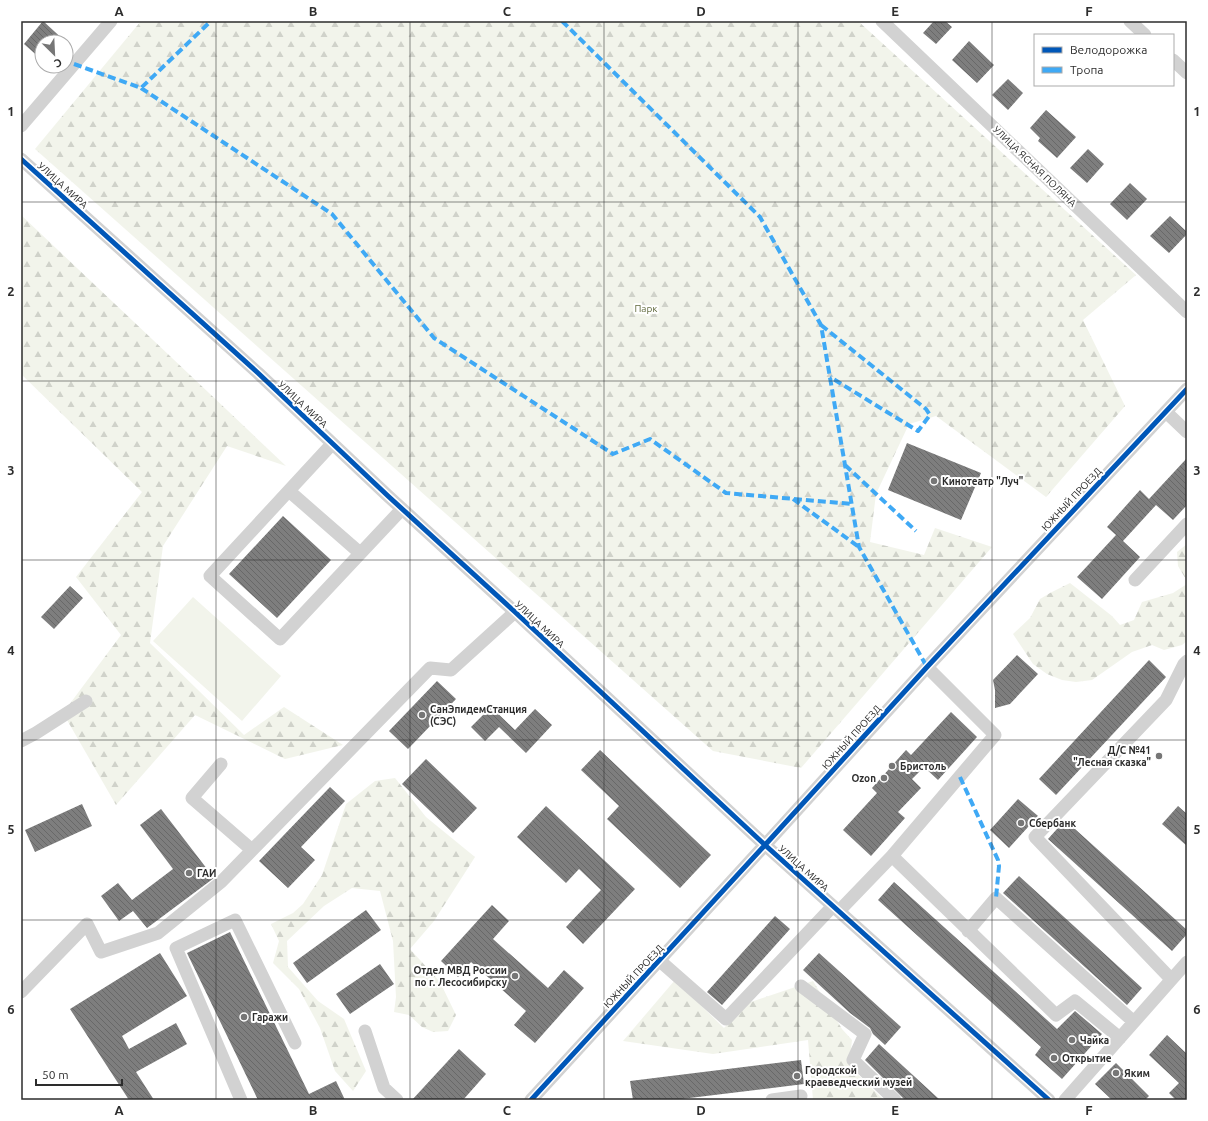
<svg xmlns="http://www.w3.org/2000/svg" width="1208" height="1121" font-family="Ubuntu,sans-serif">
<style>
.forest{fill:url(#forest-firs)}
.pitch{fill:#f2f4eb}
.building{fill:url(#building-back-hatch)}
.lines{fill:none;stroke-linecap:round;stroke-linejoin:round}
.minor{stroke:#d2d2d2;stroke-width:13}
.quiet{stroke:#3fa9f5;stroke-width:4;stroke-dasharray:8 4;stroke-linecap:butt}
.cycleway-casing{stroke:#fff;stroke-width:8}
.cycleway{stroke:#0057b8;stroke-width:5}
.grid{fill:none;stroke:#2d2d2d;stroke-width:1;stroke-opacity:0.55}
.poi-dot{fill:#767676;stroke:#fff;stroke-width:1.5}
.labels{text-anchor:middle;stroke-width:4;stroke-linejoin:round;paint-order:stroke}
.street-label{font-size:10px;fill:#2d2d2d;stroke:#fff}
.park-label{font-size:10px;fill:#5f683b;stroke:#fff}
.poi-label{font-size:10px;font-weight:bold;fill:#2d2d2d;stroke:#fff;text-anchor:start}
.neatline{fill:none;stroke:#2d2d2d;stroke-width:1.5}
.grid-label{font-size:13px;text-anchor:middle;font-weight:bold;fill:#2d2d2d}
</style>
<defs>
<pattern id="forest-firs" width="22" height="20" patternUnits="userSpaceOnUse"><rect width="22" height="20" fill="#f2f4eb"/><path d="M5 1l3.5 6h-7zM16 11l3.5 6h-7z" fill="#d0d2ca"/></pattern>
<pattern id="building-back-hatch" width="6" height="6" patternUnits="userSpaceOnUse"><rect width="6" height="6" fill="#7e7e7e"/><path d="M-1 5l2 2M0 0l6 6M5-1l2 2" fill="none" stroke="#686868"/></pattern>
</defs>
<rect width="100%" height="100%" fill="#fff"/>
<path class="forest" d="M141 21H858L1136 275 1083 320 1125 406 1046 497 936 416 909 424 876 494 870 542 924 555 935 528 992 547 801 768 713 751 35 149Z
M21 215 286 466 227 446 163 546 150 643 244 735 284 707 343 745 285 759 195 715 116 805 63 713 121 635 76 577 142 492 21 374Z
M1187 544V581L1178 566 1177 552Z
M1070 583 1112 616 1120 625 1134 620 1142 602 1173 593 1187 584V641L1182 645 1164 650 1152 645 1132 652 1092 680 1076 682 1062 680 1047 674 1033 664 1013 634 1030 618 1040 599 1050 593Z
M395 778 426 817 475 857 434 921 410 949 440 982 456 1015 448 1031 433 1032 422 1027 409 1015 394 1012 396 997 393 941 380 891 352 888 324 906 287 941 288 967 318 1001 344 1019 366 1071 353 1091 335 1071 320 1028 299 989 273 963 279 941 271 924 293 913 303 904 322 875 346 804 375 781Z
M675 980 724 1028 748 1003 813 981 842 1029 852 1040 849 1066 884 1100H813L808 1040 713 1054 623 1041Z"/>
<path class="pitch" d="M193 597 281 676 242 721 153 641Z"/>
<path class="building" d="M43 21 66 42H42V60L24 44Z
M934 21H945L952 27 936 44 923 33Z
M969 41 994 65 977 83 952 60Z
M1008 79 1023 93 1008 110 992 95Z
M1046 110 1076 137 1057 158 1038 141 1040 138 1030 128Z
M1088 149 1104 164 1087 183 1070 168Z
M1130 183 1147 199 1127 220 1110 204Z
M1170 216 1187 232V234L1169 253 1150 236Z
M907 443 981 473 961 520 888 490Z
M1187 458V505L1173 520 1156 505 1123 541 1140 557 1102 599 1077 577 1116 535 1107 527 1140 490 1149 499Z
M283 516 331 560 277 618 229 574Z
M70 586 83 598 54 629 41 617Z
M1017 655 1038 674 1010 704 995 708V690L993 680Z
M1149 660 1166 677 1056 795 1039 779Z
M437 681 456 699 408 749 389 731Z
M491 707 515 730 535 709 552 725 526 753 499 727 485 741 471 727Z
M951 712 977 737 938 780 924 767 912 779 921 788 898 812 905 818 871 856 843 830 877 793 872 788 906 750 911 755Z
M600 750 711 855 680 888 607 819 619 806 581 770Z
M426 759 477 808 453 833 402 784Z
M330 787 345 801 301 847 315 860 288 888 259 861Z
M1018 799 1038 816 1009 848 990 830Z
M82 804 92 826 35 852 25 830Z
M546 806 635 889 583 944 566 927 601 890 579 869 566 883 517 837Z
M1178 806 1187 814V846L1162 824Z
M161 809 214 878 147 928 133 911 119 921 101 896 118 883 132 900 173 869 140 825Z
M1065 820 1187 930V934L1172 951 1048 839Z
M1019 876 1142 988 1127 1005 1003 893Z
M894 882 1057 1029 1075 1011 1102 1034 1062 1079 1035 1055 1041 1047 878 900Z
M492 905 509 921 493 939 548 988 564 970 584 988 535 1043 514 1025 526 1011 471 962 458 977 441 961Z
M366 910 381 930 307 983 293 963Z
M775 916 790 929 722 1005 707 992Z
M230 932 309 1094 336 1081 345 1100H258L187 953Z
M160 953 187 996 122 1036 129 1049 176 1023 187 1044 136 1072 154 1100H129L70 1009Z
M819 953 901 1027 885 1045 873 1034 870 1028 850 1013 803 970Z
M380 964 394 984 350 1014 336 994Z
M1167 1035 1187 1054V1100H1176L1169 1093 1179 1083 1149 1055Z
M879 1044 940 1100H905L865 1060Z
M459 1049 486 1074 463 1100H412Z
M801 1060 804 1084 673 1100H633L630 1081Z
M1116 1063 1149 1096 1145 1100H1112L1095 1084Z"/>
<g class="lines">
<path class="minor" d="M882 21 1187 312
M1130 21 1145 35
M1173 60 1187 73
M21 126 111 21
M21 159 258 373 388 496 515 612 765 845 1049 1100
M1166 412 1187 432
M332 444 210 576 280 639 402 509
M289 491 360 553
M1135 580 1187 524
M21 741 36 733 86 701
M221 764 192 798 252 850
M892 856 995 735 927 667
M839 911 892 856 1056 1015 1075 1001 1120 1038
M968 931 996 898 1134 1022
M660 961 726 1019 833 906
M1171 979 1035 837 1166 700 1184 664 1187 661
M801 986 865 1034 853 1060 895 1100
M21 992 87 924 101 952 158 933 221 882 430 668 451 670 515 612
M365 1031 384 1088 397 1100
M241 1100 176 948 235 920 295 1043
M531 1100 765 845 927 667 1187 389
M772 1100 801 1096
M1065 1100 1187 962"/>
<path class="quiet" d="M562 21 760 217 821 325 859 547 927 667
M74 64 141 88 211 21
M141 88 332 214 434 338 613 454 650 439 726 493 852 504
M821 325 926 409 930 415 918 431 830 377
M845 465 916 531
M793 499 859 547
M960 777 998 860 999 866 996 898"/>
<defs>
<path id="cycleway" d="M21 159 258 373 388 496 515 612 765 845 1049 1100
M531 1100 765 845 927 667 1187 389"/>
</defs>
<use href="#cycleway" class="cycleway-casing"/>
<use href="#cycleway" class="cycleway"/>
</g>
<path class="grid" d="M216 21V1100M410 21V1100M604 21V1100M798 21V1100M992 21V1100M21 202H1187M21 381H1187M21 560H1187M21 740H1187M21 920H1187"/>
<g class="poi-dot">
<circle cx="934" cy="481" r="4"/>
<circle cx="422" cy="715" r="4"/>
<circle cx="1159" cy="756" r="4"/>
<circle cx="892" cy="766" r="4"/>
<circle cx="884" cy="778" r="4"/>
<circle cx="1021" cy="823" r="4"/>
<circle cx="189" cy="873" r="4"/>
<circle cx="515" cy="976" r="4"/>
<circle cx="244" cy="1017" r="4"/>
<circle cx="1072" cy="1040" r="4"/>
<circle cx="1054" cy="1058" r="4"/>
<circle cx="1116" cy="1073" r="4"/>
<circle cx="797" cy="1076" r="4"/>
</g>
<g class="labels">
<g class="street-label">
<text transform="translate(1035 166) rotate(44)" y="4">УЛИЦА ЯСНАЯ ПОЛЯНА</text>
<text transform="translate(63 185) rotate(42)" y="4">УЛИЦА МИРА</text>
<text transform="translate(303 404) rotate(43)" y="4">УЛИЦА МИРА</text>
<text transform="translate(1071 499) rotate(-47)" y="4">ЮЖНЫЙ ПРОЕЗД</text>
<text transform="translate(540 624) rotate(43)" y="4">УЛИЦА МИРА</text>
<text transform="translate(851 737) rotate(-48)" y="4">ЮЖНЫЙ ПРОЕЗД</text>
<text transform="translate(804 868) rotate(42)" y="4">УЛИЦА МИРА</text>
<text transform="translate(633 976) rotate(-47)" y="4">ЮЖНЫЙ ПРОЕЗД</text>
</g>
<g class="park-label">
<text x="646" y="312">Парк</text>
</g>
<g class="poi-label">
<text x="942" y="485">Кинотеатр "Луч"</text>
<text x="430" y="713">СанЭпидемСтанция<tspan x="430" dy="12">(СЭС)</tspan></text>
<text x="1151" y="754" text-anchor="end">Д/С №41<tspan x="1151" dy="12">"Лесная сказка"</tspan></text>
<text x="900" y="770">Бристоль</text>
<text x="876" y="782" text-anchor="end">Ozon</text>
<text x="1029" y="827">Сбербанк</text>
<text x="197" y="877">ГАИ</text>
<text x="507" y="974" text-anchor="end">Отдел МВД России<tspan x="507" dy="12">по г. Лесосибирску</tspan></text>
<text x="252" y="1021">Гаражи</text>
<text x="1080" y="1044">Чайка</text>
<text x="1062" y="1062">Открытие</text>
<text x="805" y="1074">Городской<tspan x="805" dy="12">краеведческий музей</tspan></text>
<text x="1124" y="1077">Яким</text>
</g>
</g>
<rect width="1208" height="1121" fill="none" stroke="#ffffff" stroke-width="44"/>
<rect x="1034" y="34" width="140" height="52" fill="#ffffff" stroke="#ababab"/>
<rect x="1042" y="47" width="20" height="6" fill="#0057b8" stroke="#ababab"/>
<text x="1070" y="54" font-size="12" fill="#2d2d2d">Велодорожка</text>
<rect x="1042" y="67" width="20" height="6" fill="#3fa9f5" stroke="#ababab"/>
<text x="1070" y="74" font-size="12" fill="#2d2d2d">Тропа</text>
<g transform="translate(54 54) rotate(156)"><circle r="19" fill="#ffffff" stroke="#ababab"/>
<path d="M0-3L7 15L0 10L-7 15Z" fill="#767676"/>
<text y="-6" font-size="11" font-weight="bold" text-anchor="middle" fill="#2d2d2d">С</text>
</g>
<path d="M36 1079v6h86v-6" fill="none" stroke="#2d2d2d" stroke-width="2"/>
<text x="42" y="1079" font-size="12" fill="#2d2d2d" stroke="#ffffff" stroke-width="3" paint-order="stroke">50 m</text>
<rect x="22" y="22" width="1164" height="1077" class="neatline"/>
<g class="grid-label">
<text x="119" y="16">A</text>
<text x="313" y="16">B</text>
<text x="507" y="16">C</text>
<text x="701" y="16">D</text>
<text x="895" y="16">E</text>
<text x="1089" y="16">F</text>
<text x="11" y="116">1</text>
<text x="1197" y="116">1</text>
<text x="11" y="296">2</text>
<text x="1197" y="296">2</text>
<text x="11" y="475">3</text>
<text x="1197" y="475">3</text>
<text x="11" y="655">4</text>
<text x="1197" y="655">4</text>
<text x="11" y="834">5</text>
<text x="1197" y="834">5</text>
<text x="11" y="1014">6</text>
<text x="1197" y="1014">6</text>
<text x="119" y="1115">A</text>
<text x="313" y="1115">B</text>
<text x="507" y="1115">C</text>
<text x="701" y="1115">D</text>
<text x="895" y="1115">E</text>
<text x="1089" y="1115">F</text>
</g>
</svg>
